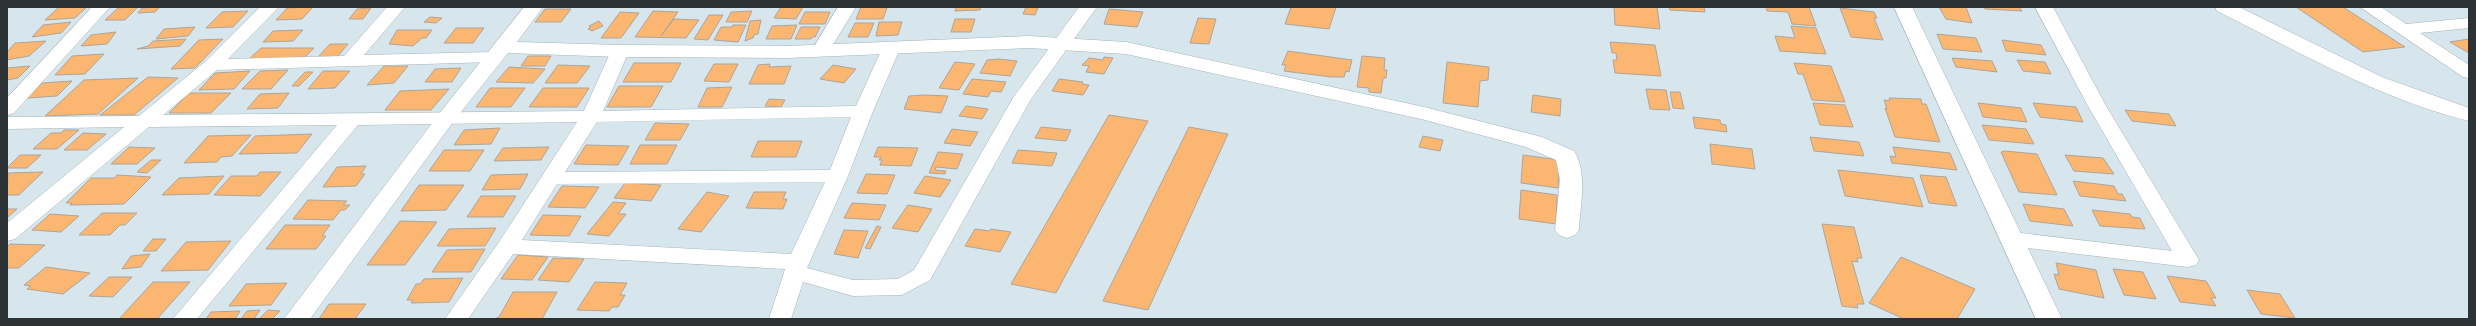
<svg xmlns="http://www.w3.org/2000/svg" width="2476" height="326" font-family="'PT Serif',serif">
<style>
.building{fill:#fbb771;stroke:#aea49a}
.lines{fill:none;stroke-linecap:round;stroke-linejoin:round}
.street-casing{stroke:#a6b4b9;stroke-width:1}
.secondary-casing{stroke:#a6b4b9;stroke-width:1}
.street{fill:#fff;fill-rule:evenodd}
.secondary{fill:#fff;fill-rule:evenodd}
</style>
<rect width="100%" height="100%" fill="#d7e6ec"/>
<path class="building" d="M59 7H87L75 18 45 20Z
M138 7 125 20H105L118 8Z
M160 7 155 12 138 13 142 8Z
M313 7 302 19 276 20 287 8Z
M781 7H803L796 19 774 18Z
M861 7 887 8 883 19H856Z
M956 7H981L980 10 955 11Z
M1026 7H1032L1038 8 1035 15 1023 14Z
M1291 7H1336L1329 29 1285 24Z
M1614 7H1657L1660 29 1615 25Z
M1669 7H1704L1705 12 1670 10Z
M1766 7H1809L1816 26 1792 24 1788 12 1767 11Z
M1939 7H1966L1972 23 1946 19Z
M1984 7H2019L2022 11 1985 9Z
M2296 7H2343L2405 47 2363 52Z
M371 8 363 19H349L357 9Z
M1840 8 1874 12 1877 18H1874L1883 40 1851 37Z
M545 9H571L561 22H535Z
M1109 9 1143 12 1137 27 1104 24Z
M248 11 233 27 206 28 222 12Z
M653 11 678 12 661 36 674 19 699 20 686 38 635 37Z
M752 11 747 22H726L731 12Z
M620 12 639 13 621 38H601Z
M805 12H830L825 24H799Z
M709 15H723L708 40 694 39Z
M430 17 442 18 436 23 424 22Z
M1198 18 1216 19 1209 44 1190 43Z
M955 19H975L971 32H951Z
M761 20 758 34 754 35 753 38 745 41 750 21Z
M599 21 603 26 592 31 588 29 591 27 589 26Z
M71 22 61 33 32 37 43 25Z
M879 22H902L898 35 876 36Z
M855 23H874L868 37H848Z
M733 25H746L738 42 714 40 721 27H732Z
M797 25 791 39H766L772 26Z
M1791 26 1816 28 1826 54 1780 51 1775 36 1795 38Z
M195 27 188 36 156 39 164 29Z
M801 27H820L815 37H812L811 39H795Z
M456 28H484L473 43H444Z
M303 30 293 41 263 42 273 31Z
M397 30H432L426 38H422L413 46 389 44Z
M116 32 107 44 81 46 91 35Z
M1937 34 1976 38 1982 52 1943 49Z
M186 39 180 46 137 49 148 46 153 41Z
M223 39 195 68 171 69 199 40Z
M2469 39V53L2450 42Z
M2002 40 2041 45 2046 55 2006 51Z
M46 41 29 56 7 60V52L15 43Z
M1610 42 1655 45 1661 76 1615 73 1613 60H1617L1616 53H1612Z
M330 44H348L337 57H318Z
M261 48H314L302 60 249 59Z
M1288 51 1352 60 1349 72 1346 71 1344 77H1331L1284 71 1286 65H1282Z
M104 54 85 74 55 75 72 56Z
M528 56H551L545 66H521Z
M1362 56 1385 58 1384 70H1387L1386 78H1383L1381 93 1369 92V88L1357 87Z
M1104 57 1113 58 1104 74 1086 72 1089 66 1082 65 1089 58 1103 60Z
M1952 58 1992 61 1997 72 1956 67Z
M999 59 1017 61 1010 76 980 73 987 60Z
M2017 60 2045 62 2051 74 2023 71Z
M955 62 975 64 959 90 939 88Z
M1447 62 1489 67 1488 80 1480 81 1478 107 1443 103Z
M634 63H681L671 82H623Z
M1794 63 1831 66 1845 102 1812 100 1803 74H1798Z
M714 64H738L729 82 704 81Z
M770 64 769 67 791 66 784 84H749L758 65Z
M558 65 590 66 577 83H545Z
M833 65 856 69 844 83 820 79Z
M30 66 18 78 7 80V68Z
M384 66H408L394 83 367 85Z
M509 67 545 69 533 83 496 82Z
M461 68 452 82H425L435 69Z
M288 70 271 89H242L260 71Z
M250 71 234 89 199 90 215 73Z
M323 71H350L335 88 308 89Z
M305 72H313L299 86H292Z
M148 77 178 78 134 115H100Z
M138 78 98 114 45 116 84 80Z
M972 79 1006 82 1001 92 991 91 988 97 963 94Z
M1059 79 1083 82 1082 84 1089 85 1083 95 1052 91Z
M72 81 57 96 27 98 42 83Z
M619 86H663L651 107H607Z
M732 87 722 107H698L707 88Z
M490 88H525L511 107H476Z
M543 88H589L577 107H529Z
M449 89 431 110H385L400 91Z
M1646 89 1666 90 1670 110 1650 109Z
M1670 92H1680L1684 109 1673 108Z
M189 93H231L211 113H169Z
M289 93 278 108 247 109 260 94Z
M924 95 948 96 941 113 904 109 909 96Z
M1533 95 1561 99 1560 116 1531 112Z
M1889 98 1921 99 1922 104H1926L1940 142 1895 137 1885 108 1887 109 1884 100 1890 101Z
M769 99 785 100 781 107 765 106Z
M1813 103 1845 105 1853 127 1820 125Z
M1978 103 2021 108 2027 122 1983 117Z
M2033 103 2076 107 2083 122 2040 117Z
M966 106 988 109 982 119 959 116Z
M2125 110 2169 114 2176 126 2132 121Z
M1109 115 1148 121 1056 293 1011 284Z
M1693 117 1720 120 1721 124 1726 125 1727 132 1695 128Z
M655 123 689 124 680 140H645Z
M1982 125 2026 129 2034 144 1989 140Z
M1041 127 1071 130 1066 141 1035 138Z
M1189 127 1228 134 1148 310 1103 301Z
M500 128 491 144 454 145 464 130Z
M952 129 978 132 970 146 944 143Z
M64 130H79L57 149H33L51 133H61Z
M83 133 106 134 87 150H64Z
M312 134 297 153 239 154 255 136Z
M251 135 232 156 221 157 217 162 184 163 208 136Z
M1423 136 1443 140 1440 151 1419 147Z
M1810 137 1859 142 1864 156 1814 151Z
M758 141H802L796 157H751Z
M1710 144 1752 149 1755 169 1712 164Z
M586 145 629 146 618 165 574 164Z
M640 145H677L667 164H630Z
M129 147 155 148 137 164H111Z
M549 147 541 160 494 161 503 148Z
M878 147 918 148 911 166 880 165 882 160H879L881 157H874Z
M1893 147 1950 153 1957 170 1892 163 1890 156 1896 157Z
M444 150H484L470 171H429Z
M1018 150 1057 153 1052 166 1012 163Z
M2005 151 2037 154 2057 195 2019 192 2001 152Z
M938 152 963 154 957 169 936 167 935 170 946 171 945 174 929 173Z
M20 155H41L27 168H7Z
M1523 155 1559 160 1558 188 1521 183Z
M2065 155 2103 158 2114 174 2074 171Z
M151 160H161L147 173 137 172Z
M366 166 361 174H365L356 186 323 187 337 167Z
M1838 170 1913 178 1923 207 1845 196Z
M43 172 19 195H7L8 173Z
M260 172H281L260 196 214 195 231 176H257Z
M528 174 520 189 482 190 491 175Z
M866 174 895 175 887 194 857 193Z
M117 175 151 177 124 204 70 205 72 203H66L91 178H115Z
M1920 175 1946 177 1957 206 1929 203Z
M224 176 209 194 162 195 179 178Z
M925 176 951 180 940 197 914 193Z
M2073 181 2114 186 2118 194H2122L2126 201 2080 196Z
M625 183 661 185 651 201 614 198Z
M419 185H464L446 210 401 211Z
M562 186 599 187 585 208 548 207Z
M1521 190 1557 195 1556 224 1519 219Z
M707 192 729 196 701 232 678 229Z
M754 192H786L783 199H787L783 209 746 208Z
M481 196H516L503 217H467Z
M308 200 347 201 343 205H350L345 210H341L333 220 293 219Z
M613 202 626 203 618 214H626L609 236 587 234Z
M852 203 886 205 879 220 844 218Z
M2023 204 2064 209 2073 226 2030 221Z
M908 205 932 209 918 232 892 228Z
M7 209H17L7 218Z
M2092 210 2130 214 2132 217 2140 218 2145 229 2100 226Z
M102 213H137L125 225H120L110 235H79Z
M50 214 79 216 61 232 32 230Z
M543 215 581 216 569 236 530 235Z
M400 221 437 222 405 265H367Z
M1822 224 1854 227 1862 258H1857L1858 262 1852 261 1864 304H1857L1858 308 1842 306Z
M285 225H330L322 236H326L316 249H266Z
M877 226 881 227 870 249 865 248Z
M496 228 485 246H437L449 229Z
M975 229 989 231 991 229 1011 232 1000 252 965 246Z
M844 230 868 231 858 258 834 254Z
M153 239H166L156 251H143Z
M231 241 208 270 161 271 186 242Z
M10 244 45 245 19 268H7V247Z
M485 249 471 272H432L447 250Z
M150 254 141 267 122 269 131 256Z
M518 255 548 257 532 280 501 279Z
M1901 257 1975 289 1957 319H1904L1869 303Z
M553 258 584 259 569 282 538 280Z
M2056 263 2096 270 2104 298 2059 289 2054 274 2059 275Z
M46 267 90 273 63 294 27 289 31 286 24 285Z
M2113 269 2143 272 2156 299 2124 295Z
M2167 276 2206 281 2216 298H2211L2216 306 2180 302Z
M109 277H132L113 297 89 296Z
M463 278 449 302 411 303 413 300H407L416 284H420L424 279Z
M153 282H190L157 319H119Z
M595 282 627 283 620 295H625L618 307H612L609 311 577 310Z
M287 283 271 305 229 306 246 284Z
M2247 290 2280 294 2295 318 2261 314Z
M513 292H557L542 319H494L499 317Z
M329 304H366L355 319H319Z
M260 310 254 319H241L247 311Z
M268 310 280 311 272 319H259Z
M240 311 235 319H206L211 312Z"/>
<g class="lines">
<defs>
<path id="street" d="M92 7H110L14 113 7 115V98Z
M260 7H279L228 59 344 56 387 7H405L364 55 493 52 499 53 502 57 499 61 493 62 217 70 163 115 584 111 611 51 614 47H626L629 51 603 111 856 106 882 49 885 45H897L900 49 873 111 848 176 807 268 853 280 898 279 914 270 1013 98 1079 7H1097L1031 99 930 280 902 295 853 296 803 282 791 319H769L785 269 513 254 468 319H445L499 242 577 122 358 125 197 319H173L337 125 149 127 15 239 7 241V223L124 127 7 129V117L139 116 206 61ZM851 117 830 170 565 172 597 122ZM825 182 791 254 522 240 557 184Z
M838 7H856L827 54H815L812 50Z
M2035 7H2053L2106 106 2199 260 2196 265 2188 267 2012 246 2004 244 2001 239 2004 234 2012 232 2172 251 2088 106Z
M2360 7H2381L2406 24 2469 18V28L2420 33 2469 65V78L2463 77Z"/>
<path id="secondary" d="M524 7H543L517 42 620 45 787 46 1029 36 1126 42 1424 107 1542 137 1574 151C1588 173 1580 206 1579 230L1575 235 1567 238 1559 235 1555 230 1560 180 1556 160 1526 147 1421 119 1126 54 1029 48 787 58 620 57 508 53 453 122 310 319H284L439 114Z
M1894 7H1912L2062 319H2036Z
M2215 7H2239L2382 77 2469 108V121C2380 99 2299 52 2217 11Z"/>
</defs>
<use href="#street" class="street-casing"/>
<use href="#secondary" class="secondary-casing"/>
<use href="#street" class="street"/>
<use href="#secondary" class="secondary"/>
</g>
<rect width="2476" height="326" fill="none" stroke="#2d3335" stroke-width="16"/>
</svg>
